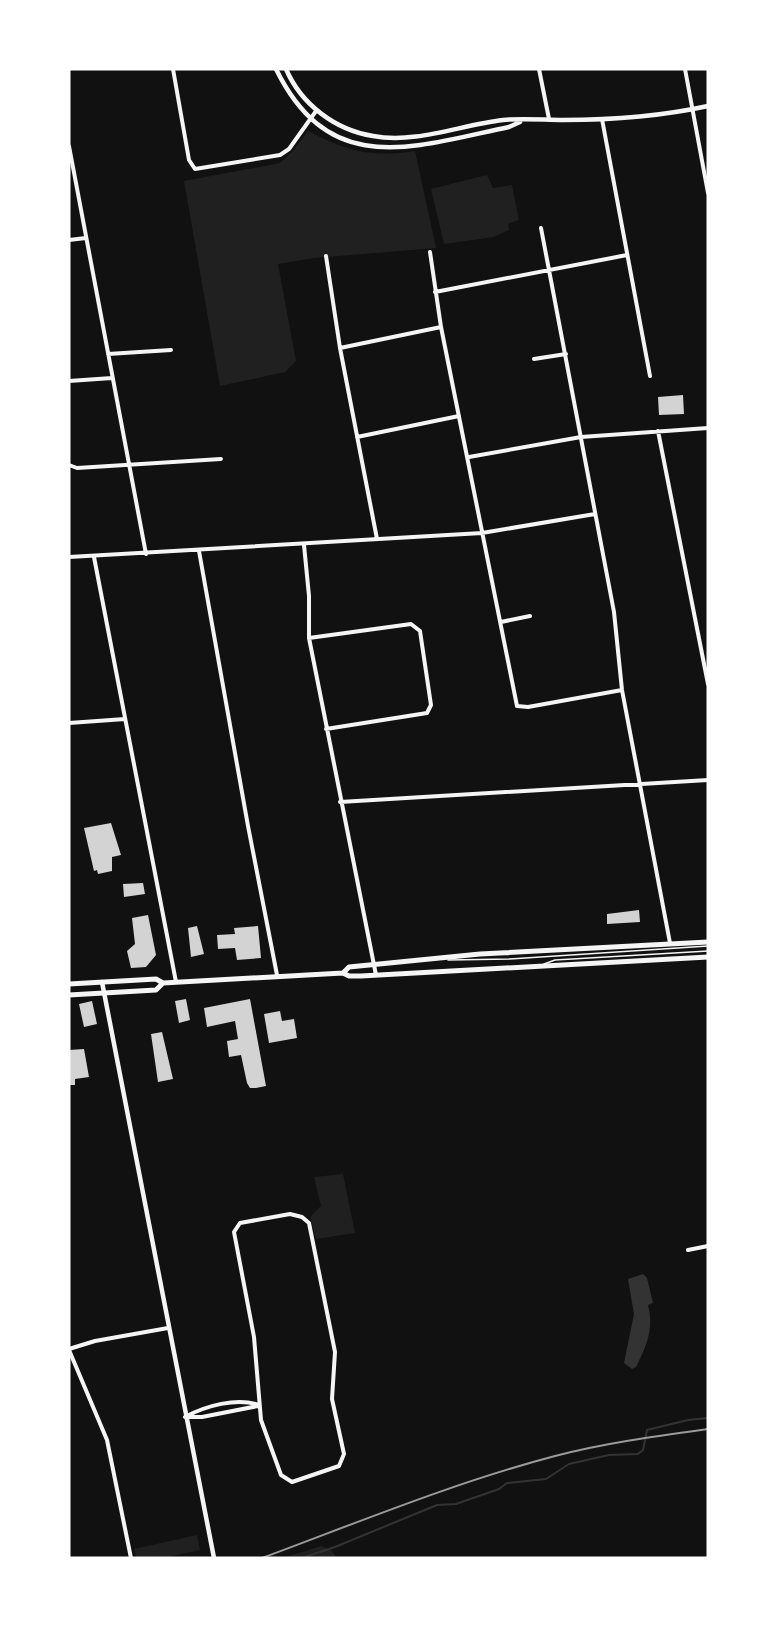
<svg xmlns="http://www.w3.org/2000/svg" width="777" height="1627" font-family="Barlow,sans-serif">
<style>
.green{fill:#202020}
.water{fill:#333}
.lines{fill:none;stroke-linecap:round;stroke-linejoin:round}
.stream{stroke:#333;stroke-width:2}
.building{fill:#d3d3d3}
.service{stroke:#f5f5f5;stroke-width:1.5}
.minor{stroke:#f5f5f5;stroke-width:4}
.tertiary{stroke:#f5f5f5;stroke-width:4.5}
.primary{stroke:#f5f5f5;stroke-width:5}
.rail{stroke:#9a9a9a;stroke-width:2}
</style>
<rect width="100%" height="100%" fill="#111"/>
<path class="green" d="M308 131C346 151 373 158 415 151L436 248 314 258 278 264 296 361 285 372 220 386 184 181 280 163 292 152Z
M487 175 493 188 512 185 519 220 508 224 509 230 494 237 444 244 431 189Z
M343 1174 355 1233 316 1239 310 1217 321 1206 314 1177Z
M197 1535 200 1550 163 1558H136L134 1549Z
M321 1546 331 1550 337 1558H283Z"/>
<path class="water" d="M643 1274 647 1278 653 1303 648 1305C654 1329 647 1345 636 1367L632 1369 624 1363 634 1314 628 1279Z"/>
<g class="lines">
<path class="stream" d="M302 1558 335 1547 437 1505 456 1504 499 1489 507 1483 546 1479 569 1464 609 1455 638 1454 643 1450 647 1430 688 1420 708 1418"/>
</g>
<path class="building" d="M683 395 684 414 659 415 658 397Z
M111 823 121 855 112 857V871L98 874 97 870 94 871 84 828Z
M143 883 145 894 124 897 123 884Z
M639 910 640 922 607 924V914Z
M148 915 156 955 146 967 131 968 127 951 135 944 132 918Z
M197 926 204 954 191 957 188 928Z
M258 926 261 958 237 960 235 948 218 949 217 935 235 934 234 928Z
M186 999 190 1020 179 1023 175 1001Z
M250 999 266 1086 256 1088H250L247 1083 241 1055 229 1057 227 1041 238 1039 235 1021 207 1027 204 1008Z
M92 1001 97 1024 84 1027 79 1004Z
M280 1011 282 1021 294 1019 297 1038 269 1043 264 1014Z
M162 1032 173 1079 158 1082 151 1034Z
M84 1049 89 1077 75 1079V1085H69V1050Z"/>
<g class="lines">
<path class="service" d="M448 960 510 959 708 946
M544 964 555 960 708 951"/>
<path class="minor" d="M173 69 189 160 195 169 280 155 289 149 316 111
M539 69 549 119
M685 69 708 193
M602 119 650 376
M69 146 146 554
M541 228 614 612 622 690 670 943
M69 240 86 238
M430 252 441 327 517 706 528 707 622 690
M326 256 340 348 377 539
M435 292 627 255
M340 348 441 327
M108 354 171 350
M534 359 566 354
M69 381 112 378
M658 431 708 684
M357 437 459 416
M469 457 581 437 708 428
M69 465 77 468 221 459
M304 545 309 596V638L376 975
M199 551 248 826 277 975
M69 557 482 533 595 514
M94 557 176 982
M501 622 530 616
M309 638 411 624 420 631 431 705 427 713 326 729
M69 723 125 719
M340 802 708 780
M290 1214 302 1217 309 1223 335 1352 332 1399 344 1454 339 1466 292 1482 281 1475 261 1420 254 1337 234 1232 240 1223Z
M688 1250 708 1246
M69 1349 95 1341 168 1328
M69 1350 107 1440 131 1558
M185 1417C205 1406 237 1397 259 1405
M186 1417H202L258 1406"/>
<path class="tertiary" d="M276 69C330 179 413 147 509 127L520 122
M286 69C301 104 335 130 373 136 416 144 460 125 503 120 521 118 545 120 563 120 610 120 662 116 708 106
M102 982 214 1558"/>
<path class="primary" d="M343 973 349 967 480 954 708 942
M69 984 156 979 163 983 343 973 349 976H361L708 957
M69 995 156 990 163 983"/>
<path class="rail" d="M262 1558C359 1522 456 1482 555 1456 605 1443 657 1436 708 1429"/>
</g>
<rect width="777" height="1627" fill="none" stroke="#ffffff" stroke-width="141"/>
</svg>
